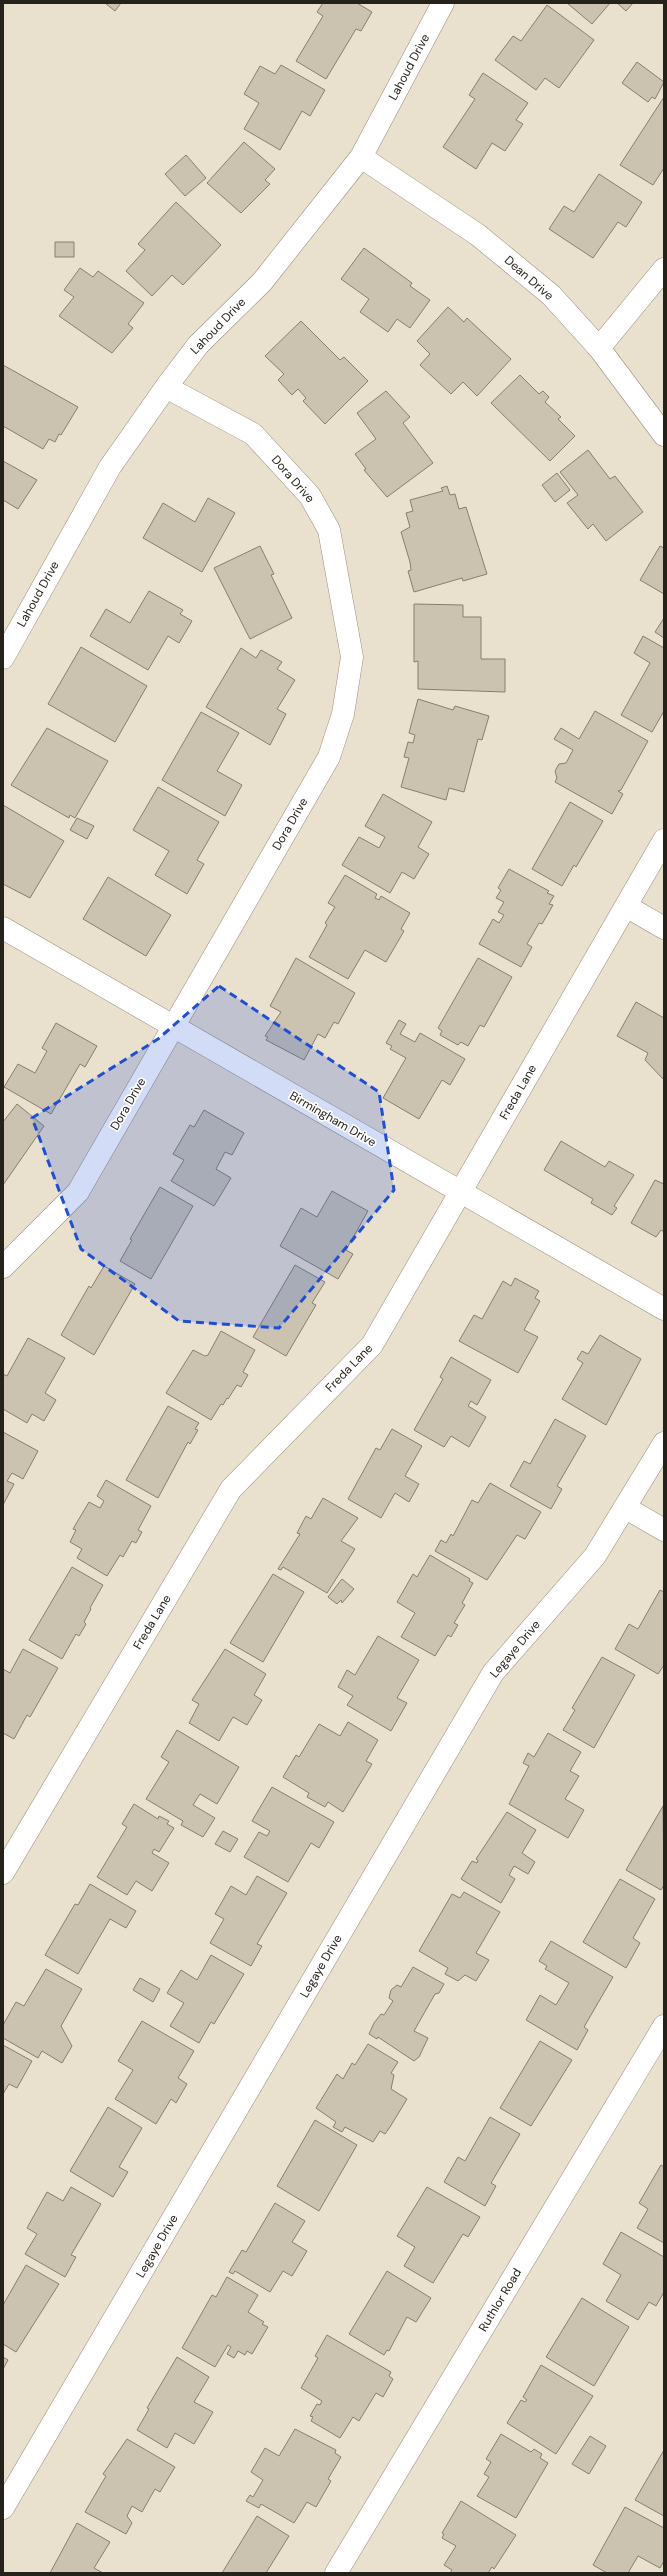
<svg xmlns="http://www.w3.org/2000/svg" width="667" height="2576" font-family="'DM Sans',sans-serif">
<style>
.building{fill:#cbc3b0;stroke:#877f6d}
.lines{fill:none;stroke-linecap:round;stroke-linejoin:round}
.minor-casing{stroke:#958d7b;stroke-width:23}
.secondary-casing{stroke:#958d7b;stroke-width:23}
.minor{stroke:#fff;stroke-width:22}
.secondary{stroke:#fff;stroke-width:22}
.marked{fill:#1d4ed8;fill-opacity:0.2;stroke:#1d4ed8;stroke-width:3;stroke-dasharray:8 5;stroke-linejoin:round}
.labels{text-anchor:middle;stroke-width:3.5;stroke-linejoin:round;paint-order:stroke}
.street-label{font-size:12px;fill:#25221b;stroke:#fff}
</style>
<rect width="100%" height="100%" fill="#e9e0cd"/>
<path class="building" d="M105 3H121L115 11Z
M323 3H357L372 12 361 31 356 29 326 79 296 61 323 16 317 12Z
M567 3H610L592 24Z
M617 3H633L626 11Z
M547 5 594 40 559 88 545 78 536 90 495 60 513 36 521 41Z
M637 62 664 82 655 99 652 97 648 102 622 83Z
M281 65 325 90 310 116 302 111 280 150 244 129 259 103 244 94 260 66 275 74Z
M483 73 528 103 516 120 523 124 505 151 492 143 476 169 443 147 475 99 469 95Z
M664 97V168L653 185 620 165Z
M244 142 275 169 265 180 270 184 241 213 207 183Z
M186 155 206 178 185 196 165 174Z
M599 174 642 202 626 227 618 222 593 258 549 229 564 206 574 212Z
M176 202 221 245 183 285 172 275 152 296 126 271 145 250 138 244Z
M55 242H74V257H55Z
M364 248 412 283 410 286 430 300 410 328 397 319 388 332 360 312 369 299 341 279Z
M80 268 93 277 98 271 144 303 128 324 133 328 112 353 59 316 74 297 64 290Z
M448 307 464 322 467 318 511 359 477 396 463 382 451 394 420 365 430 354 417 341Z
M301 321 340 360 344 357 368 381 325 424 303 401 306 398 298 389 292 395 278 380 284 374 265 356Z
M3 365 78 407 61 435 59 434 55 442 49 439 43 449 3 426Z
M520 375 539 394 543 391 549 397 545 402 561 417 558 419 575 436 550 461 491 403Z
M386 391 410 417 403 423 433 463 387 497 364 470 366 469 355 454 376 439 357 413Z
M588 450 610 479 615 476 643 512 606 541 593 524 588 529 567 503 578 495 560 472Z
M3 461 37 480 18 509 3 500Z
M557 473 570 490 555 502 542 485Z
M447 486 450 495 455 494 459 509 466 507 487 574 463 581 462 578 414 592 408 571 411 570 410 562 401 532 410 527 406 513 413 511 410 500 443 491 441 488Z
M208 498 235 513 202 572 143 538 163 503 195 522Z
M260 546 274 574 271 575 292 618 250 639 214 568Z
M660 546 664 548V594L640 580Z
M149 591 183 610 180 614 192 621 179 643 168 636 148 670 90 636 106 609 130 623Z
M414 604 463 605V617H481V659H505V692L418 689V661L414 662Z
M664 618V638L655 632Z
M643 636 664 648V711L652 732 621 715 650 663 634 653Z
M81 647 147 686 115 742 48 704Z
M241 648 256 658 261 650 282 662 277 669 295 680 277 709 286 714 270 745 206 707Z
M418 699 453 710 455 706 489 716 482 740 478 739 464 792 449 788 446 800 401 787 409 758 404 757 408 742 413 743 415 735 409 733Z
M595 711 648 741 621 790 618 791 623 794 612 814 555 782 557 778 555 771 559 764 566 763 573 750 554 739 561 728 579 739Z
M201 712 239 733 217 771 242 785 225 816 162 780Z
M47 728 108 761 75 818 70 815 69 818 11 785Z
M158 787 219 822 197 860 204 864 187 894 155 875 169 851 133 830Z
M383 794 432 822 418 847 429 854 414 879 402 872 390 893 342 865 359 837 379 848 385 837 365 826Z
M570 802 603 821 576 867 574 865 562 886 532 869Z
M3 805 64 841 30 898 3 884Z
M77 818 94 826 87 839 70 830Z
M509 869 549 891 547 893 554 896 549 904 553 905 542 924 539 923 527 944 532 947 521 967 479 944 493 919 499 923 504 915 498 912 504 902 496 898 501 890 498 888Z
M345 875 377 894 375 898 379 900 381 896 410 913 401 929 404 931 386 962 365 950 348 979 309 957 327 925 325 923 335 907 328 903Z
M108 877 171 915 146 956 83 919Z
M296 958 355 993 338 1024 334 1022 325 1038 318 1034 304 1060 266 1040 268 1037 265 1036 281 1012 270 1006Z
M478 958 512 977 484 1027 480 1025 468 1046 461 1042 458 1045 440 1035 442 1031 438 1028Z
M636 1002 664 1018V1080L645 1060 648 1053 617 1036Z
M399 1020 406 1024 400 1034 415 1042 420 1033 465 1059 450 1085 442 1080 419 1119 383 1098 406 1058 390 1049 392 1046 386 1043Z
M56 1023 97 1046 85 1067 80 1064 51 1114 4 1087 18 1064 35 1073 47 1051 42 1048Z
M17 1104 44 1126 3 1185V1122Z
M204 1110 244 1133 232 1155 225 1152 216 1169 231 1178 214 1206 171 1181 184 1160 173 1154 190 1125 194 1127Z
M561 1141 605 1167 609 1161 634 1175 614 1206 617 1208 612 1215 591 1203 593 1199 544 1170Z
M655 1180 664 1184V1232L661 1230 656 1237 631 1223Z
M160 1187 193 1206 151 1279 120 1261 132 1240 130 1239Z
M332 1191 368 1211 346 1250 353 1254 338 1279 280 1246 301 1208 317 1217Z
M295 1265 325 1282 312 1303 316 1305 286 1356 253 1337Z
M104 1266 135 1284 94 1355 61 1335 89 1286 91 1288Z
M515 1278 539 1291 535 1298 540 1301 524 1330 538 1337 518 1373 459 1341 474 1315 482 1319 503 1281 511 1286Z
M221 1331 255 1350 243 1372 248 1375 241 1387 237 1385 228 1399 227 1398 223 1405 221 1404 211 1420 166 1393 193 1350 205 1356 208 1355Z
M600 1335 641 1359 606 1425 562 1399 583 1363 577 1359 582 1351 588 1354Z
M28 1338 65 1358 45 1393 56 1400 44 1421 32 1414 27 1423 3 1409V1374L7 1376Z
M451 1357 491 1380 477 1405 471 1401 468 1406 486 1417 469 1447 451 1436 444 1447 414 1430 443 1379 440 1377Z
M168 1406 199 1423 195 1429 198 1430 190 1444 188 1442 158 1498 126 1480Z
M555 1419 586 1436 557 1486 562 1489 551 1509 510 1486 524 1461 530 1464Z
M392 1429 422 1446 405 1476 419 1484 409 1502 395 1493 381 1518 348 1499 376 1448 380 1450Z
M3 1432 38 1451 23 1479 12 1473 7 1481 14 1484 3 1505Z
M106 1480 151 1506 138 1530 142 1532 136 1543 132 1541 123 1557 120 1555 107 1576 77 1558 82 1549 70 1542 76 1530 73 1529 89 1502 100 1508 104 1501 97 1496Z
M490 1483 541 1512 525 1539 517 1535 487 1580 435 1551 441 1540 446 1543 451 1534 453 1536 472 1500 478 1503Z
M323 1498 358 1518 341 1541 355 1549 327 1593 283 1567 281 1570 278 1569 300 1534 297 1533 306 1516 311 1519Z
M430 1555 470 1579 469 1581 473 1583 462 1603 465 1605 454 1623 458 1625 451 1637 448 1635 435 1656 401 1637 415 1613 397 1602 413 1574 417 1577Z
M72 1567 103 1585 90 1608 91 1609 84 1622 86 1624 79 1636 76 1634 62 1659 29 1640Z
M273 1574 304 1592 263 1662 230 1643Z
M342 1579 354 1589 342 1603 341 1600 337 1604 328 1597Z
M660 1590 664 1592V1665L658 1674 615 1649 629 1624 638 1629Z
M378 1636 419 1660 397 1698 407 1703 391 1731 347 1705 353 1696 338 1687 347 1670 355 1675Z
M23 1649 58 1668 30 1717 27 1715 14 1739 3 1733V1669L10 1673Z
M225 1649 266 1674 254 1695 262 1700 247 1725 233 1717 219 1741 189 1723 199 1704 192 1700Z
M602 1657 635 1675 594 1748 563 1730 575 1710 572 1708Z
M348 1722 378 1740 366 1761 372 1764 343 1812 328 1802 325 1807 307 1797 309 1793 283 1777 296 1755 299 1757 319 1724 340 1736Z
M177 1730 239 1767 217 1804 200 1794 193 1805 215 1818 203 1837 181 1825 183 1821 146 1799 169 1762 161 1757Z
M548 1733 581 1752 570 1771 579 1776 565 1799 584 1810 568 1838 509 1804 529 1766 523 1763 528 1753 534 1757Z
M272 1787 334 1822 319 1848 311 1843 288 1882 244 1857 259 1832 267 1836 270 1831 252 1821Z
M134 1804 158 1819 159 1816 169 1821 167 1824 174 1828 159 1852 154 1849 152 1853 169 1863 152 1891 136 1881 127 1895 97 1877 127 1827 122 1824Z
M663 1806 664 1885 661 1890 626 1870Z
M507 1812 536 1830 522 1853 535 1862 528 1874 514 1866 509 1875 515 1879 501 1903 461 1879 472 1861 477 1863 478 1860 476 1859Z
M223 1831 238 1839 230 1852 215 1844Z
M257 1876 287 1893 257 1944 262 1946 251 1966 210 1943 224 1919 215 1914 231 1886 246 1895Z
M620 1879 655 1899 633 1938 640 1943 626 1968 583 1942Z
M90 1884 136 1911 126 1928 110 1919 78 1974 45 1955 75 1904 78 1905Z
M464 1892 500 1912 476 1953 489 1960 476 1981 465 1975 458 1981 445 1974 448 1968 419 1951 452 1894 460 1898Z
M551 1941 613 1977 584 2027 588 2030 577 2050 526 2020 540 1995 556 2005 569 1983 545 1969 547 1966 539 1961Z
M211 1955 244 1974 214 2024 211 2022 199 2043 170 2026 184 2003 167 1993 181 1970 197 1980Z
M413 1967 444 1984 439 1993 435 1994 414 2031 428 2038 419 2057 414 2061 378 2037 377 2039 369 2034 374 2023 381 2014 384 2015 393 2001 389 1998 391 1990 397 1985 401 1987Z
M46 1969 82 1989 61 2026 72 2046 62 2063 42 2051 38 2058 3 2038V2025L16 2002 24 2006Z
M140 1978 160 1989 153 2002 133 1990Z
M142 2021 194 2051 178 2078 187 2084 176 2103 171 2099 156 2124 115 2099 133 2070 118 2061Z
M540 2041 572 2060 531 2126 500 2108Z
M368 2044 398 2062 391 2073 394 2075 391 2089 407 2099 390 2127 385 2134 380 2131 373 2142 345 2127 342 2132 333 2127 336 2122 316 2108 337 2074 343 2079 352 2063 355 2065Z
M3 2045 32 2061 17 2088 9 2084 3 2094Z
M108 2107 142 2128 119 2167 128 2172 113 2197 70 2171Z
M490 2117 520 2134 491 2183 496 2186 485 2206 444 2182 458 2157 465 2161Z
M315 2120 357 2145 319 2211 277 2186Z
M661 2165 664 2167V2243L637 2228 648 2209 639 2203Z
M71 2187 101 2204 71 2255 76 2257 65 2277 25 2254 37 2234 27 2228 47 2192 63 2201Z
M427 2187 480 2217 468 2237 463 2234 433 2283 404 2266 415 2247 397 2236Z
M275 2203 305 2221 292 2242 307 2251 292 2276 283 2271 270 2292 235 2271 233 2274 229 2272 242 2250 246 2252Z
M621 2232 664 2257V2292L656 2306 649 2302 638 2320 606 2301 621 2275 603 2264Z
M26 2265 59 2284 16 2352 3 2344V2305Z
M387 2271 431 2298 416 2322 407 2317 389 2351 387 2350 384 2355 349 2334Z
M227 2277 258 2295 248 2312 264 2322 262 2324 268 2327 252 2354 247 2351 245 2355 238 2351 234 2358 227 2354 231 2347 228 2345 215 2367 182 2348 212 2295 216 2297Z
M582 2298 629 2327 594 2386 546 2357Z
M327 2335 391 2372 389 2376 393 2379 383 2397 376 2393 359 2421 353 2417 340 2438 311 2421 313 2417 310 2416 317 2404 320 2405 322 2401 301 2388 318 2358 315 2356Z
M3 2357 8 2360 3 2369Z
M177 2357 209 2377 194 2402 213 2412 194 2444 175 2433 167 2448 137 2430 149 2409 147 2408Z
M541 2365 593 2396 556 2454 507 2423 521 2400 525 2402 527 2400 523 2397Z
M295 2429 336 2450 335 2453 341 2457 328 2479 331 2481 316 2507 307 2502 294 2523 261 2504 259 2508 246 2501 250 2495 253 2497 263 2480 251 2472 265 2448 279 2456Z
M501 2434 531 2452 534 2449 542 2454 540 2458 548 2463 516 2518 477 2496 489 2477 484 2474 491 2462 486 2459Z
M590 2436 606 2446 589 2474 572 2464Z
M127 2439 175 2467 160 2492 155 2489 142 2512 132 2506 127 2516 132 2523 126 2534 85 2512 106 2476 103 2474Z
M664 2450V2516L635 2500Z
M461 2501 516 2535 494 2569 492 2567 488 2573H450L452 2570 444 2565 456 2546 442 2538 444 2534 442 2533Z
M625 2507 664 2528V2561L660 2568 638 2556 628 2573H607L593 2565Z
M257 2516 289 2536 266 2573H222Z
M77 2523 110 2542 94 2568 103 2573H50Z"/>
<g class="lines">
<defs>
<path id="minor" d="M361 157 478 235 551 295 599 348 664 435
M599 348 664 269
M3 658 110 467 166 387 198 345 262 282 361 157 443 3
M626 906 664 928
M3 1267 78 1192 329 757 343 714 352 657 329 530 310 496 253 434 166 387
M626 1508 664 1530
M3 1873 231 1489 372 1345 664 840
M3 2508 493 1673 595 1556 664 1443
M336 2573 664 2026"/>
<path id="secondary" d="M3 928 664 1309"/>
</defs>
<use href="#minor" class="minor-casing"/>
<use href="#secondary" class="secondary-casing"/>
<use href="#minor" class="minor"/>
<use href="#secondary" class="secondary"/>
</g>
<path class="marked" d="M219 986 379 1092 394 1190 279 1328 179 1321 81 1249 32 1118 158 1039Z"/>
<g class="labels">
<g class="street-label">
<text transform="translate(409 67) rotate(-62)" y="4">Lahoud Drive</text>
<text transform="translate(529 278) rotate(41)" y="4">Dean Drive</text>
<text transform="translate(218 326) rotate(-46)" y="4">Lahoud Drive</text>
<text transform="translate(293 479) rotate(49)" y="4">Dora Drive</text>
<text transform="translate(38 594) rotate(-61)" y="4">Lahoud Drive</text>
<text transform="translate(290 824) rotate(-60)" y="4">Dora Drive</text>
<text transform="translate(518 1092) rotate(-60)" y="4">Freda Lane</text>
<text transform="translate(128 1104) rotate(-60)" y="4">Dora Drive</text>
<text transform="translate(333 1119) rotate(30)" y="4">Birmingham Drive</text>
<text transform="translate(349 1368) rotate(-46)" y="4">Freda Lane</text>
<text transform="translate(152 1622) rotate(-59)" y="4">Freda Lane</text>
<text transform="translate(515 1649) rotate(-50)" y="4">Legaye Drive</text>
<text transform="translate(321 1966) rotate(-60)" y="4">Legaye Drive</text>
<text transform="translate(157 2246) rotate(-60)" y="4">Legaye Drive</text>
<text transform="translate(500 2300) rotate(-59)" y="4">Ruthlor Road</text>
</g>
</g>
<rect width="667" height="2576" fill="none" stroke="#25221b" stroke-width="8"/>
</svg>
